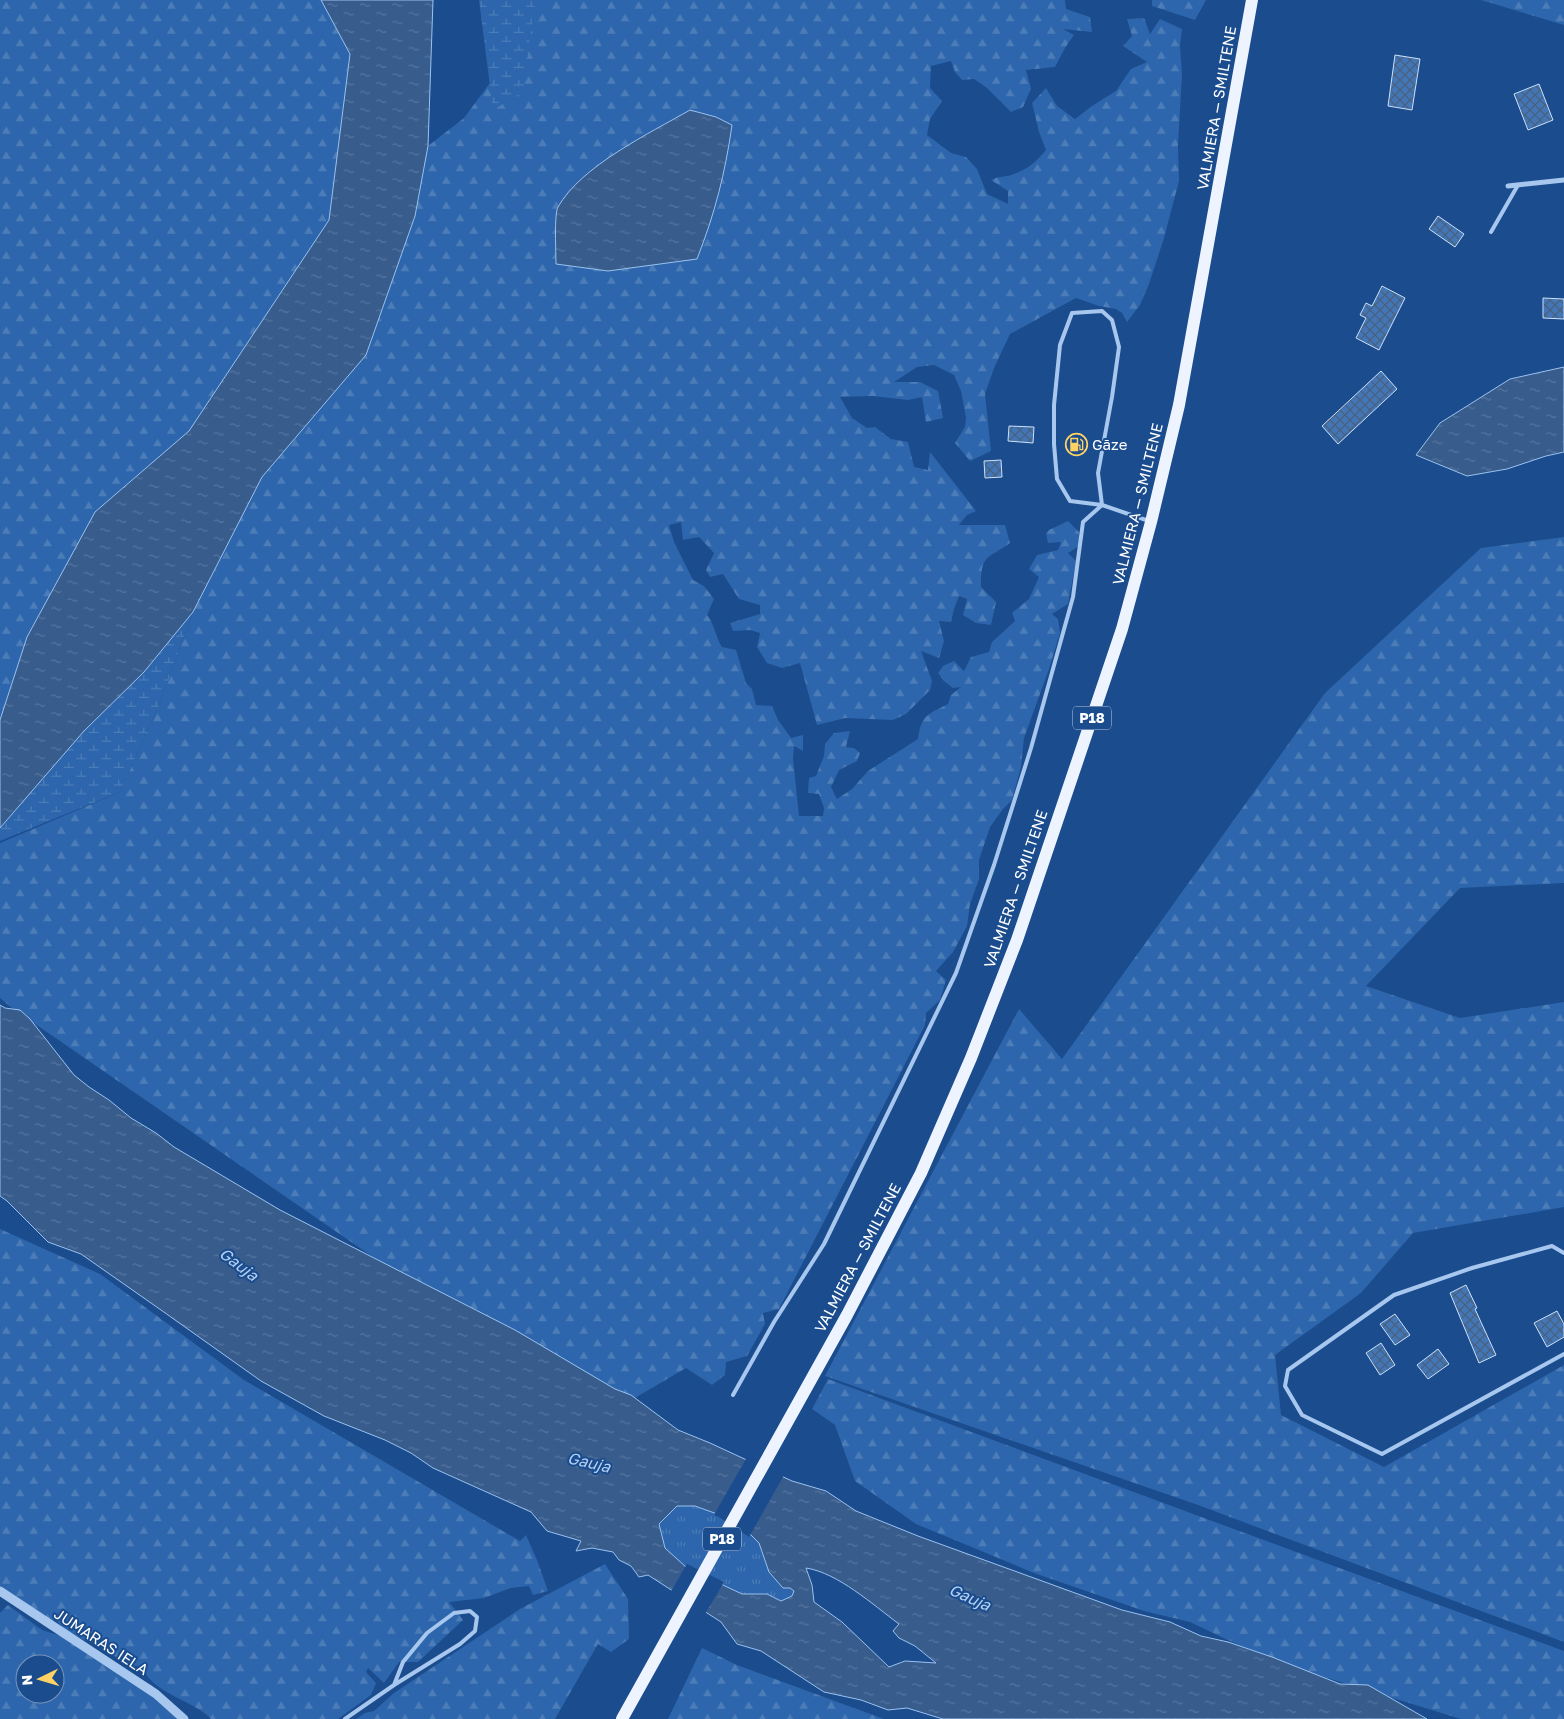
<svg xmlns="http://www.w3.org/2000/svg" width="1564" height="1719" font-family="'Golos Text',sans-serif">
<style>
.grass{fill:url(#grass-tufts)}
.forest{fill:url(#forest-firs);fill-rule:evenodd}
.wetland{fill:url(#wetland-marsh)}
.water{fill:url(#water-ripples);stroke:#9ac2f0;fill-rule:evenodd}
.pier{fill:#1a4c8e}
.building{fill:url(#building-cross-hatch);stroke:#cde1fa}
.lines{fill:none;stroke-linecap:round;stroke-linejoin:round}
.service{stroke:#a7c7ee;stroke-width:4}
.minor{stroke:#a7c7ee;stroke-width:5}
.tertiary{stroke:#a7c7ee;stroke-width:9}
.primary{stroke:#eef4ff;stroke-width:12}
.labels{text-anchor:middle;stroke-width:4;stroke-linejoin:round;paint-order:stroke}
.shield{fill:#1a4c8e;stroke:#bac9dd;stroke-width:1}
.shield-label{font-size:14px;font-weight:bold;fill:#fff}
.street-label{font-size:15px;fill:#fff;stroke:#1a4c8e}
.poi-label{font-size:15px;fill:#fff;stroke:#1a4c8e;text-anchor:start}
.water-label{font-size:16px;font-style:italic;fill:#b3d1f5;stroke:#1a4c8e}
</style>
<defs>
<pattern id="grass-tufts" width="24" height="20" patternUnits="userSpaceOnUse" patternTransform="scale(1.25)"><rect width="24" height="20" fill="#2d66ac"/><path d="M3 7l-1-3M5 7V3M7 7l1-3M15 17l-1-3M17 17v-4M19 17l1-3" fill="none" stroke="#4c7db8"/></pattern>
<pattern id="forest-firs" width="22" height="20" patternUnits="userSpaceOnUse" patternTransform="scale(1.25)"><rect width="22" height="20" fill="#2d66ac"/><path d="M5 1l3.5 6h-7zM16 11l3.5 6h-7z" fill="#4c7db8"/></pattern>
<pattern id="wetland-marsh" width="20" height="14" patternUnits="userSpaceOnUse" patternTransform="scale(1.25)"><rect width="20" height="14" fill="#2d66ac"/><path d="M1 5h8M5 5V1M11 12h8M15 12V8" fill="none" stroke="#4c7db8"/></pattern>
<pattern id="water-ripples" width="26" height="14" patternUnits="userSpaceOnUse" patternTransform="scale(1.25)"><rect width="26" height="14" fill="#385d8d"/><path d="M2 4q2-2 4 0t4 0M15 11q2-2 4 0t4 0" fill="none" stroke="#56759e"/></pattern>
<pattern id="building-cross-hatch" width="8" height="8" patternUnits="userSpaceOnUse" patternTransform="scale(1.25)"><rect width="8" height="8" fill="#4376b6"/><path d="M0 0l8 8M0 8l8-8" fill="none" stroke="#486181"/></pattern>
</defs>
<rect width="100%" height="100%" fill="#1a4c8e"/>
<path class="grass" d="M677 1506H695L720 1515 747 1531 759 1543 769 1572 783 1588H790L795 1591 792 1596 781 1601 767 1594H742L687 1568 665 1548 659 1525Z"/>
<path class="forest" d="M0 0H321L350 54 329 220 189 431 95 512 27 637 0 720Z
M519 0H1065L1066 9 1090 17 1092 32 1063 29 1074 35 1065 48 1055 67 1026 70 1031 89 1023 107 1011 112 987 88 974 79 962 80 955 72 951 61 931 66 930 88 942 101 930 119 927 135 951 153 966 157 977 169 987 194 1008 204V191L991 180C1000 175 1005 178 1014 174 1028 169 1037 161 1046 150L1039 132 1032 103 1046 88 1057 106 1075 119 1092 106 1116 91 1131 69 1147 62 1123 46 1132 36 1127 19 1144 18 1150 34 1160 19 1182 29 1180 46 1182 74 1178 145 1179 181 1164 238 1149 284 1140 305 1127 322 1122 313 1116 309 1099 306 1076 298 1010 334 994 368 985 394 991 451 970 461 955 443 965 427 966 418 961 391 954 375 934 365 917 367 894 382H920L938 391 943 418 926 422 922 397 908 400 873 396 840 397 852 418 867 428 875 427 891 439 908 442 914 467 928 470 930 452 976 511 967 515 959 525H1005L1010 543C986 560 981 554 981 587L996 602 991 625 976 623 963 615 967 599 959 596 954 609 951 622 939 621 944 641 939 658 921 651 932 681 930 690 906 714 893 720 845 718 817 725 800 663 782 668 767 663 757 647 760 633 750 630 733 631 730 623 760 614V605L739 599 723 574 710 577 706 570 714 553 699 537 683 540 681 522 669 525 674 542 693 580 704 586 714 599 707 615C715 625 715 636 722 647L736 650 746 683 752 689 756 705 772 706 778 720 791 738 803 735V751L794 746 793 758 799 816H823L824 808 819 794 808 793 809 778 816 776 824 756 825 744 834 733 850 731 846 747 854 748 860 753 857 761 839 770 831 787 837 799 852 789 868 771 918 739C921 715 928 714 948 704L951 695 961 687 953 688 944 681 938 673 943 666 954 661 964 671 971 657 989 652 992 642 1015 621 1012 613 1029 599 1039 577 1029 569 1037 555 1058 550 1061 542 1048 543 1046 533 1049 530 1068 521 1079 532V546L1068 553 1076 561 1068 604 1052 614 1058 619 1060 633 1049 669 1024 738 1021 767 1012 800 1003 809 990 827 979 860V879L970 904 967 926 953 952 936 971 946 980 940 1000 926 1013 925 1025 779 1309 763 1313 765 1324 747 1356 726 1362 725 1375 712 1385 686 1368 628 1402 373 1257 12 1008 0 998V843L120 792 160 703 193 612 262 477 366 355 415 216 428 146 464 118 515 49Z
M1152 0H1206L1195 20 1152 6Z
M1481 0H1564V25Z
M1564 537V883L1460 888 1366 986 1460 1018 1564 1002V1207L1413 1233 1361 1293 1275 1355 1281 1415 1384 1467 1564 1365V1642L1198 1505 825 1376 1019 1009 1062 1059 1325 693 1481 548Z
M0 1229 100 1274 244 1380 520 1541 526 1535 537 1560 548 1591 533 1595 529 1586 511 1588 484 1598 449 1602 463 1620 418 1662H399L384 1683 368 1668 366 1672 376 1683 371 1695 338 1719H211C195 1701 149 1692 143 1667L123 1664 106 1648 86 1641 64 1629 57 1621 44 1619 0 1589Z
M828 1379 1564 1651V1719H1461L1272 1661 1190 1622 1144 1611 1034 1573 916 1524 855 1481 835 1425 812 1409Z
M605 1564 628 1599 629 1639 611 1652 598 1644 555 1719H356L365 1713 374 1711 394 1693 520 1609Z
M8 1605 42 1630 64 1637 139 1680 152 1685 158 1698 181 1719H0V1613ZM25 1664H55V1694H25Z
M702 1648 737 1665 884 1719H668Z"/>
<path class="wetland" d="M479 0H535L523 92 493 110Z
M193 612 160 703 120 792 0 841V828L84 731 144 672Z"/>
<path class="water" d="M321 0H433L428 146 415 216 366 355 262 477 193 612 144 672 84 731 0 828V720L27 637 95 512 189 431 329 220 350 54Z
M690 110 716 117 732 125C725 174 715 213 697 259L608 271 556 264C556 253 554 214 558 207 581 166 650 133 690 110Z
M1564 367V452L1546 456 1507 469 1467 476 1416 455 1440 423 1510 379Z
M0 1005 5 1008 20 1010 30 1019 74 1075 89 1087 109 1100 131 1118 156 1133 174 1147 280 1210 515 1330 615 1389 631 1395 678 1430 710 1443 792 1481 826 1491 856 1511 918 1536 1122 1610 1170 1622 1201 1636 1228 1642 1272 1657 1340 1684 1368 1685 1427 1719H943L907 1708 888 1710 861 1700 824 1692 761 1651 737 1644 721 1622 648 1575 639 1577 631 1566 619 1560 613 1552 592 1548 576 1551 581 1541 547 1531 531 1512 433 1468 411 1453 385 1440 324 1416 261 1381 161 1310 81 1254 48 1242 7 1201 0 1196ZM677 1506H695L720 1515 747 1531 759 1543 769 1572 783 1588H790L794 1591 792 1596 781 1601 767 1594H742L687 1568 665 1548 659 1524ZM806 1568C838 1573 872 1604 899 1624L893 1631 899 1638 915 1646 936 1663 905 1661 889 1667 842 1622 814 1602 812 1585Z"/>
<path class="pier" d="M747 1457 784 1475 749 1537 719 1517 714 1515Z
M687 1564 724 1582 705 1614 670 1593Z"/>
<path class="building" d="M1395 55 1420 59 1412 110 1388 106Z
M1539 84 1553 120 1528 130 1514 94Z
M1438 216 1464 234 1455 247 1429 229Z
M1382 286 1405 298 1379 350 1356 338 1366 318 1360 315 1366 303 1372 306Z
M1543 298 1564 299V319L1543 318Z
M1381 371 1397 389 1338 444 1322 426Z
M1009 426 1034 427 1033 443 1008 441Z
M1001 460 1002 477 985 478 984 461Z
M1466 1285 1477 1308 1475 1309 1496 1355 1479 1363 1450 1293Z
M1557 1311 1564 1324V1337L1547 1347 1534 1323Z
M1395 1314 1410 1335 1395 1345 1380 1324Z
M1381 1343 1395 1365 1380 1375 1366 1353Z
M1438 1349 1449 1364 1428 1379 1417 1365Z"/>
<g class="lines">
<path class="service" d="M1491 232 1518 185
M1102 505 1070 501 1057 479 1054 444V405L1060 345 1072 313 1102 311 1112 320 1119 347 1112 397 1098 473 1102 505 1149 521
M1564 1253 1552 1246 1472 1268 1394 1295 1288 1370 1285 1386 1302 1415 1382 1454 1564 1354
M733 1395 774 1322 824 1244 956 973 994 865 1031 748 1073 597 1083 522 1102 505
M345 1719 394 1685 403 1662 427 1633 454 1613 470 1611 477 1617 475 1631 460 1644 394 1685"/>
<path class="minor" d="M1508 186 1564 180"/>
<path class="tertiary" d="M0 1591 156 1694 184 1719"/>
<path class="primary" d="M622 1719 847 1315 921 1173 971 1058 1017 940 1122 629 1151 522 1179 405 1252 0"/>
</g>
<defs>
<symbol id="fuel-ring" viewBox="-11 -11 22 22"><circle r="9.5" fill="#1a4c8e" stroke="#ffd264" stroke-width="1.5"/><path d="M-5.5-6h7V0h2V4h1.3V-2.5L3-4.5l.8-.8L6-3V5H2.5V1h-1V6h-7ZM-4.2-4.7v3.2H.2V-4.7Z" fill="#ffd264"/></symbol>
</defs>
<g fill-rule="evenodd">
<use href="#fuel-ring" x="1064" y="432" width="25" height="25"/>
</g>
<g class="labels">
<g class="shield">
<rect x="1073" y="706.5" width="38" height="23" rx="4"/>
<rect x="703" y="1527.5" width="38" height="23" rx="4"/>
</g>
<g class="shield-label">
<text x="1092" y="723">P18</text>
<text x="722" y="1544">P18</text>
</g>
<g class="street-label">
<text transform="translate(1217 108) rotate(-80)" y="5">VALMIERA — SMILTENE</text>
<text transform="translate(1138 504) rotate(-76)" y="5">VALMIERA — SMILTENE</text>
<text transform="translate(1016 889) rotate(-71)" y="5">VALMIERA — SMILTENE</text>
<text transform="translate(858 1258) rotate(-62)" y="5">VALMIERA — SMILTENE</text>
<text transform="translate(101 1642) rotate(33)" y="5">JUMARAS IELA</text>
</g>
<g class="poi-label">
<text x="1092" y="450">Gāze</text>
</g>
<g class="water-label">
<text transform="translate(239 1264) rotate(37)" y="6">Gauja</text>
<text transform="translate(589 1462) rotate(13)" y="6">Gauja</text>
<text transform="translate(970 1597) rotate(24)" y="6">Gauja</text>
</g>
</g>
<g transform="translate(40 1679) rotate(265)"><circle r="24" fill="#1a4c8e" stroke="#7694bb"/>
<path d="M0-4L9 19L0 12L-9 19Z" fill="#ffd264"/>
<text y="-8" font-size="14" font-weight="bold" text-anchor="middle" fill="#ffffff">N</text>
</g>
</svg>
